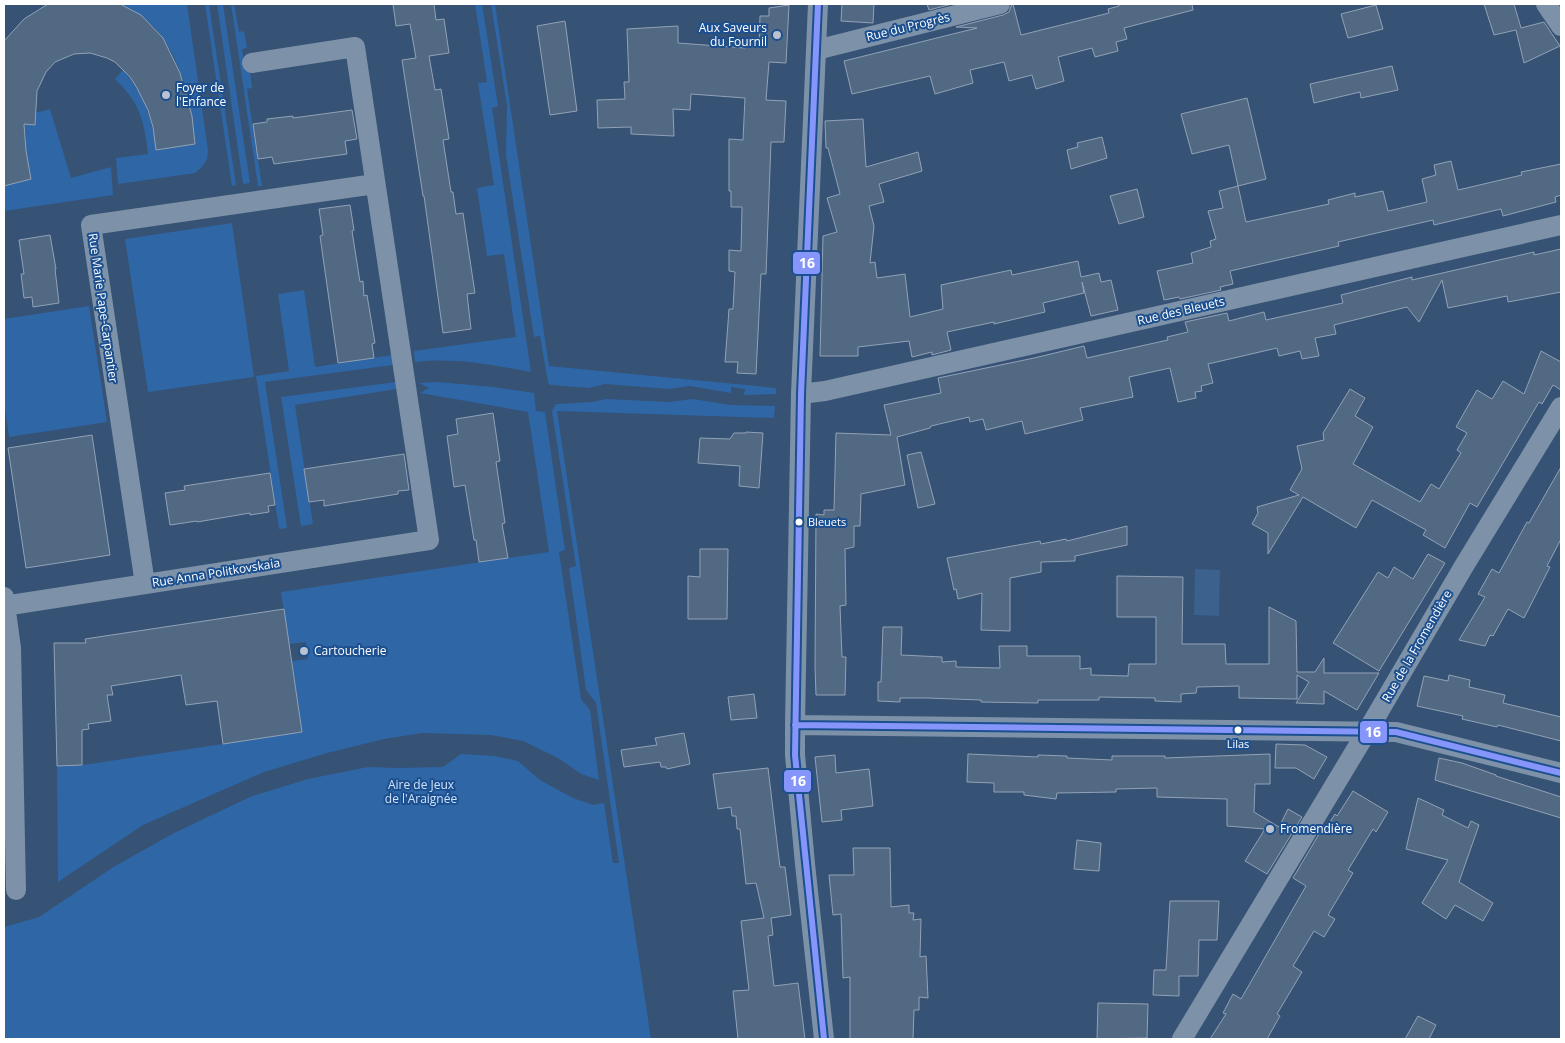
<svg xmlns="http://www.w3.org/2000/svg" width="1565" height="1043" font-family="'Open Sans',sans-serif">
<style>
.green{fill:#2f66a5}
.water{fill:#3b618d}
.building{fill:#526984;stroke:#92a2b6}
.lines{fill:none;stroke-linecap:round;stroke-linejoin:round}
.street{stroke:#7d92a8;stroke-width:20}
.bus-1-casing{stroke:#1b4f8f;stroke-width:10}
.bus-1{stroke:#8695f9;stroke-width:6}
.poi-dot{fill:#b9c2ce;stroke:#1b4f8f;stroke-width:2}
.bus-dot{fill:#fff;stroke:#1b4f8f;stroke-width:2}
.labels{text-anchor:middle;stroke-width:4;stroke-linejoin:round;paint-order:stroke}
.bus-label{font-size:11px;fill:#fff;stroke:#1b4f8f;text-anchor:start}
.street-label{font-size:12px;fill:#fff;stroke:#1b4f8f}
.poi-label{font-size:12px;fill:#fff;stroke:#1b4f8f;text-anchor:start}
.park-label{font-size:12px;fill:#cfe3fa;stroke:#1b4f8f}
.line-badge{stroke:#1b4f8f;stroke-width:2}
.badge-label{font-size:14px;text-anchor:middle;font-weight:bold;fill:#fff}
</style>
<rect width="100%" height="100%" fill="#365274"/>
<path class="green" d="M118 4H187L208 150C208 161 204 166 195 173L118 184 116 158 148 154C144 120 140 103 115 79L123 70C143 93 153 119 156 150L195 144C191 93 174 22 118 4Z
M205 4H209L236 185 232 186Z
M217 4H223L250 183 243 184Z
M231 4H234L239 32 244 31 247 48 242 49 245 69H250L252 88 247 89 262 186H258Z
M475 4H482L498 106 492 108 531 372C493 365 454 357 415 362L414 351 516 337 504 254 487 256 477 188 494 185 478 83 487 82Z
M491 4H495L549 366 776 388V394L744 395 745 389 731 387V393L690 386 669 389 605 384 589 388 551 385 548 383 540 336 534 337 506 155 507 106Z
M50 109 71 178 111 167 113 195 4 211V186L31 179 26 151 25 124 35 125V113Z
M232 223 254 377 148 392 125 239Z
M304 290 315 367 392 355 393 365 265 382 287 528 279 529 256 376 289 371 278 294Z
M89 306 107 422 9 437 4 403V319Z
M396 382 397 389 295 405 313 524 301 526 281 397Z
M437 382 494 387 534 393 536 411 545 412 565 550 559 552 581 699 590 710 599 780 581 774 558 758 523 741 491 735 422 733 384 739 327 753 264 772 143 825 58 882 57 766 83 765 302 732 292 661 308 659 306 642 289 644 281 592 549 552 528 412 420 393 429 388 419 383Z
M606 399 669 402 693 399 730 405 775 406 774 418 557 411 651 1039H4V927L39 917 115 866 174 833 252 796 308 779 368 767 397 768 443 767 461 754 495 756 518 761 540 780 573 798 593 805 604 803 613 863H619L596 703 586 690 569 568 576 566 552 411 556 404 592 402Z"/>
<path class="water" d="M1195 569 1220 570 1219 616 1194 615Z"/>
<path class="building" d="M48 4H120L141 15 163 38 180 73 192 116 195 144 156 150 153 127 148 110 137 88 130 77 115 62 107 58 90 53 74 54 55 62 46 72 37 91 35 125 24 124 26 151 31 179 4 186V41L24 19Z
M393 4H434L436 20 444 19 449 53 429 56 435 90 441 89 449 139 443 140 451 192H453L456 214 463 213 468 247 475 293 467 294 471 329 443 333 424 196H423L402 60 416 58 410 24 396 26Z
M842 4H874L873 23 841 21Z
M927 4H952L929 10Z
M1012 4H1013L1021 35 1109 13 1108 9 1119 6 1118 4H1192L1193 10 1124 28 1127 39 1116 42 1118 51 1095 57 1092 48 1058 57 1064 81 1036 89 1032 75 1009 81 1004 62 970 70 973 83 935 94 930 76 852 94 844 61 977 28 956 27 1003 15 1009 12Z
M1484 4H1514L1521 28 1544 22 1560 46 1524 63 1516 30 1494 35Z
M789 5 786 63 769 62 766 100 786 101 784 142H771L766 274H761L756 374 737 373 738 362H725L728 323 729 309H733L735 272 729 271V250L741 251 742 207H731V191H729V139L743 140 745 98 691 94 690 110 673 109 674 136 631 134V127L598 128 597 100 625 99 624 82H629L627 29 678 26V43L745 48V44L759 46 760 16H769V8Z
M1376 5 1383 29 1348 38 1341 14Z
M565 21 577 111 550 115 537 26Z
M1392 66 1398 90 1361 98 1360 92 1314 103 1310 84Z
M1247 98 1266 179 1238 186 1229 145 1192 154 1181 114Z
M352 110 357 139 345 141 347 154 274 164 272 157 258 159 253 124 267 122V119L293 116V118Z
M863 119 866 167 918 152 922 171 879 184 884 202 869 206 874 226 870 263 875 262 877 278 905 274 910 317 943 309 941 285 1011 270 1012 275 1078 261 1081 277 1099 273 1101 282 1111 280 1118 310 1091 316 1082 282 1084 293 1043 303 1045 312 994 324V322L947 332 951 350 932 355V352L912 357 909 341 858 347V356H820L823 236 837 232 827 198 840 194 828 148H826L825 121Z
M1102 137 1107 158 1071 169 1067 150 1078 147 1077 143Z
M1451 161 1458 190 1522 175 1521 172 1561 164V195L1555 197 1556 202 1503 216 1501 209 1434 225 1433 220 1338 242 1339 246 1230 271 1233 284 1220 287 1221 290 1180 299 1179 297 1164 300 1157 271 1193 263 1191 253 1211 247 1210 241 1216 239 1208 211 1223 208 1219 191 1238 186 1246 222 1329 204 1328 200 1355 193V197L1383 191 1388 211 1427 202 1422 179 1436 175 1434 165Z
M1137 189 1144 217 1119 224 1110 196Z
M350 205 354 230 352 231 360 282 363 281 364 296 367 295 375 343 372 344 374 358 338 363 320 236 323 235 319 209Z
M50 235 56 269H55L59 303 33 307 32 297 24 298 21 274H24L19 240Z
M1561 249V292L1508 302 1507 296 1448 308 1442 280 1419 322 1407 307 1334 325 1336 334 1315 338 1319 356 1302 359 1300 351 1279 356 1277 348 1208 364 1213 383 1201 386 1202 391 1195 392 1196 398 1178 402 1170 368 1129 377 1133 397 1080 408 1083 420 1025 434 1022 421 986 430 983 419 970 422 969 417 931 426 930 428 897 437 905 485 861 494 860 526H854V547L845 549 846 605 840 606 842 657H846L845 695H816L815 667 816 514 824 515V510H834L836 433 891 435 884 405 941 393 938 378 1034 358 1084 346 1087 358 1168 340 1167 337 1188 332 1185 322 1227 313 1229 321 1264 312 1266 320 1343 303 1341 295 1412 277V280L1534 252V255Z
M1541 351 1561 362V390L1553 385 1542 404 1539 402 1477 507 1470 503 1445 548 1423 535 1426 530 1372 500 1356 528 1303 497 1268 554V533L1252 524 1258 513 1257 507 1299 495 1290 490 1302 469 1297 446 1324 440 1323 433 1350 389 1365 398 1355 416 1373 427 1353 464 1420 502 1431 484 1439 489 1461 453 1457 450 1467 433 1456 427 1477 390 1492 399 1503 381 1524 394Z
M493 413 500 461 496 462 505 523 502 524 508 558 479 562 476 540H474L465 485 454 487 447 436 458 434 456 419Z
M746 432 763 433 759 488 739 486 740 466 698 463 700 438 730 439 734 433H746Z
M92 435 110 555 26 568 8 448Z
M921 452 935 504 918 508 907 455Z
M404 454 409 490 398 491V494L324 506V500L309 502 304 469Z
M1561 467V539L1547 566 1550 567 1524 618 1508 609 1493 636 1490 635 1485 646 1459 640 1485 597 1478 594 1492 569 1499 573 1527 522 1529 523Z
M270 473 275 505 268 506 269 512 250 515V513L197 522V521L170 525 165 493 185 490 184 486Z
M1127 526V545L1075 556V561L1041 562V572L1010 578V631L981 630 982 593 958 599 956 589 954 590 947 558 1040 541 1041 544 1066 539 1067 541Z
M700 549H728L727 619H688V576L700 577Z
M1428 554 1445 563 1379 671 1333 643 1378 572 1388 578 1394 567 1413 579Z
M1117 576 1183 577 1182 644H1225L1226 664H1269V607L1296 621 1297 672H1315L1324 658V673H1379L1357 710 1324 691V704L1296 703 1309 682 1297 675V699L1239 698V686L1197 687 1196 693 1181 694V702L1155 701V698L1099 697V700H1038V703L981 702V700L927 698H900V702L878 701V682H881L883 627H902L901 655 942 657V662L956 661V667L1000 668 999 646H1027V656H1080V669L1091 668V675L1128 676 1129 664H1156V617H1117Z
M284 609 302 732 223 744 217 701 186 705 181 675 111 686 113 695H107L111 721 88 724 89 729 82 730V765L57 766 54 643H86L85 639Z
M1449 675 1470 680 1469 687 1505 695 1503 703 1561 717V741L1498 725 1497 727 1462 719 1463 716 1417 706 1424 676 1448 681Z
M754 694 757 718 731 720 728 697Z
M684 733 690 764 667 769 666 767H661L660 762 624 767 621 750 657 745 655 738Z
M1276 744 1305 745 1327 757 1314 779 1296 768H1275Z
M968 754 1038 757V755L1067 756V758L1112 760V756H1165V758L1270 754V784H1255L1254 812 1279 827 1288 809 1302 817 1267 874 1245 861 1265 829 1227 826V799L1157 797V788L1116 789V792L1057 793 1056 799 1024 795V792H994V783L967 782Z
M835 755 836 773 869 769 873 806 841 810 842 820 822 822 815 757Z
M1439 758 1462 763 1496 775V776L1561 797V818L1435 780Z
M768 768 780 867H785L791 915 771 918 773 935 768 936 774 986 798 983 805 1039H738L733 991 749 990 741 921 764 918 756 883 746 884 740 829H737L736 816H732L731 807 718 809 713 774Z
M1353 791 1388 812 1376 832 1373 829 1348 870 1353 873 1328 915 1335 919 1324 937 1314 931 1293 966 1302 972 1277 1014 1280 1016 1267 1039H1210L1226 1014 1223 1013 1233 994 1241 999 1306 886 1293 878 1322 829 1325 830 1335 814 1337 816Z
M1418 798 1444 810 1442 815 1468 828 1471 821 1479 825 1459 882 1493 903 1483 921 1455 905 1446 919 1422 903 1448 860 1406 849Z
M1077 840 1101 843 1099 871 1074 869Z
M853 848H890L891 907 909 905V913H914L913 920 921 919 920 957 926 956 928 998 919 997V1010H914L913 1039H850V977L843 978 841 914 833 915 829 875H854Z
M1170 901H1219L1217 940H1199L1198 976H1179V996L1153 995 1154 970H1166Z
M1098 1003 1148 1004 1147 1038 1097 1039Z
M1418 1016 1436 1025 1429 1039H1405Z"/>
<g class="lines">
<path class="street" d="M818 4 801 394 795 725V755L805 864 824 1039
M1546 4 1561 26
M816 50 1000 4
M801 394 825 391 1561 225
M145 584 91 225 375 184
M4 597 11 648 16 890
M4 606 429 540 355 47 252 63
M795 725 1396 732 1561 773
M1182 1039 1375 718 1464 566 1561 407"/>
<defs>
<path id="bus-1" d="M818 4 801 394 795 755 824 1039
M795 725 1396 732 1561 773"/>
</defs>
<use href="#bus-1" class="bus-1-casing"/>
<use href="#bus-1" class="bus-1"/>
</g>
<g class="poi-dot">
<circle cx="777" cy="35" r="5"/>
<circle cx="166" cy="95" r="5"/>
<circle cx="304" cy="651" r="5"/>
<circle cx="1270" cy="829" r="5"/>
</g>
<g class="bus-dot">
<circle cx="799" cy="522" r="4.5"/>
<circle cx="1238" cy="730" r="4.5"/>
</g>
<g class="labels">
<g class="bus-label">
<text x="808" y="526">Bleuets</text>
<text x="1238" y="748" text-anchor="middle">Lilas</text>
</g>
<g class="street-label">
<text transform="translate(908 27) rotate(-14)" y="4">Rue du Progrès</text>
<text transform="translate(103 308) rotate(82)" y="4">Rue Marie Pape-Carpantier</text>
<text transform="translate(1181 311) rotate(-13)" y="4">Rue des Bleuets</text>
<text transform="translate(216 573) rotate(-9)" y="4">Rue Anna Politkovskaia</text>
<text transform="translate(1417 646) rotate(-60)" y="4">Rue de la Fromendière</text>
</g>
<g class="poi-label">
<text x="767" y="32" text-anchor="end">Aux Saveurs<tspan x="767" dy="14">du Fournil</tspan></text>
<text x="176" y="92">Foyer de<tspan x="176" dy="14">l'Enfance</tspan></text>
<text x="314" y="655">Cartoucherie</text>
<text x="1280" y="833">Fromendière</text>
</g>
<g class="park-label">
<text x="421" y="789">Aire de Jeux<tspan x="421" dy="14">de l'Araignée</tspan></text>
</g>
</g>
<g class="line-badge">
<rect x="792" y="251" width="29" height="24" rx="5" fill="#8695f9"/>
<rect x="1359" y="720" width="29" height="24" rx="5" fill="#8695f9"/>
<rect x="783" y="769" width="29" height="24" rx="5" fill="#8695f9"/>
</g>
<g class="badge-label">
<text x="807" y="268">16</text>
<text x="1373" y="737">16</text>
<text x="798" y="786">16</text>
</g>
<rect width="1565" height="1043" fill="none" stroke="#ffffff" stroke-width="10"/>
</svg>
